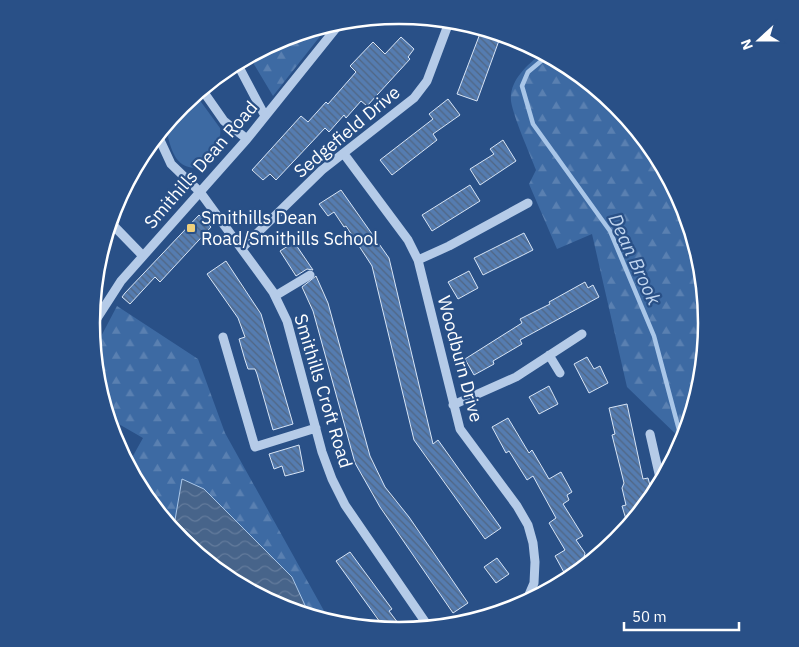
<svg xmlns="http://www.w3.org/2000/svg" width="799" height="647" font-family="'IBM Plex Sans',sans-serif">
<style>
.grass{fill:#3d6aa3}
.forest{fill:url(#forest-firs)}
.water{fill:url(#water-waves);stroke:#a9c6e8}
.lines{fill:none;stroke-linecap:round;stroke-linejoin:round}
.stream{stroke:#a9c6e8;stroke-width:4.5}
.building{fill:url(#building-back-hatch);stroke:#d8e5f6}
.minor{stroke:#b5cbe8;stroke-width:9}
.poi-dot{fill:#efcf7b;stroke:#295087;stroke-width:2}
.labels{text-anchor:middle;stroke-width:4.5;stroke-linejoin:round;paint-order:stroke}
.street-label{font-size:18px;fill:#fff;stroke:#295087}
.poi-label{font-size:18px;fill:#fff;stroke:#295087;text-anchor:start}
.water-label{font-size:19px;font-style:italic;fill:#c0d5ef;stroke:#295087}
.rim{fill:none;stroke:#fff;stroke-width:2.5}
</style>
<defs>
<pattern id="forest-firs" width="22" height="20" patternUnits="userSpaceOnUse" patternTransform="scale(1.25)"><rect width="22" height="20" fill="#3d6aa3"/><path d="M5 1l3.5 6h-7zM16 11l3.5 6h-7z" fill="#5a80b1"/></pattern>
<pattern id="water-waves" width="16" height="10" patternUnits="userSpaceOnUse" patternTransform="scale(1.25)"><rect width="16" height="10" fill="#47648a"/><path d="M0 5q4-4 8 0t8 0" fill="none" stroke="#637b9c"/></pattern>
<pattern id="building-back-hatch" width="6" height="6" patternUnits="userSpaceOnUse" patternTransform="scale(1.25)"><rect width="6" height="6" fill="#557cb0"/><path d="M-1 5l2 2M0 0l6 6M5-1l2 2" fill="none" stroke="#516683"/></pattern>
</defs>
<rect width="100%" height="100%" fill="#295087"/>
<path class="grass" d="M196 95 220 128C223 143 207 157 198 168 174 169 171 148 166 129L182 105Z"/>
<path class="forest" d="M325 30 273 96 252 61 285 38Z
M541 54 618 106 685 206 708 324 684 442 627 387 592 234 557 249 529 184 536 170C530 154 513 116 511 101 509 81 527 65 541 54Z
M117 306 198 359 225 433 328 618 309 614 292 577 175 520 227 572 184 544 129 463 143 438 110 419 96 346Z"/>
<path class="water" d="M182 479 204 489 292 577 309 614 281 608 227 572 175 520Z"/>
<g class="lines">
<path class="stream" d="M546 57 528 72 522 86 533 124 610 231 654 336 679 430 685 438"/>
</g>
<path class="building" d="M481 31 501 35 477 101 457 94Z
M401 37 414 49 408 57 410 59 367 106 361 101 346 118 344 115 329 132 325 128 276 180 270 174 263 180 252 170 301 116 308 122 326 102 328 104 356 72 350 66 373 42 385 54Z
M448 99 460 115 433 134 437 140 392 175 380 160 433 119 429 114Z
M503 140 516 161 480 185 470 169 494 154 490 149Z
M470 185 480 201 432 231 422 215Z
M341 190 389 258 433 444 438 440 501 528 485 539 414 440 372 266 346 226 344 227 334 212 328 216 319 204Z
M199 215 211 227 160 282 155 277 130 304 122 297 125 293Z
M524 233 533 250 483 275 474 258Z
M294 242 313 270 307 269 296 276 280 251Z
M226 261 261 314 293 424 273 430 257 374 255 369H248L245 360 239 339 245 337 238 318 207 274Z
M469 271 478 288 458 299 448 282Z
M316 276 328 303 370 456 385 487 409 517 468 603 453 613 380 507 355 463 313 311 302 287Z
M585 282 588 288 593 285 599 297 520 340 522 344 493 361 494 364 474 375 465 359 522 323 520 319 550 304 549 302Z
M587 357 594 369 600 366 608 383 589 393 574 364Z
M549 386 558 404 539 414 529 397Z
M627 404 643 479 648 478 651 489 628 526 622 506 626 505 622 488 624 483 612 435 615 434 609 408Z
M508 418 529 453 532 450 549 479 561 472 572 492 567 495 569 500 563 504 583 536 576 540 585 553 582 565 566 576 555 556 565 550 549 523 556 518 533 476 527 480 509 451 506 453 492 427Z
M299 445 304 471 285 476 282 466 274 469 269 454Z
M350 552 392 609 389 611 404 631 385 629 336 561Z
M497 558 509 574 496 583 484 567Z"/>
<g class="lines">
<path class="minor" d="M239 67 265 116
M203 91 224 121 247 139
M159 138 171 164 200 192 273 292 287 321 322 452 332 479 345 505 428 626
M344 154 408 240 418 260 460 429 517 506 528 525 533 543 535 562 534 583 525 604
M111 223 143 256
M242 248 322 170 414 98 427 81 448 25
M418 260 449 246 528 203
M275 296 310 275
M92 326 121 281 247 139 337 27
M223 337 255 447 316 428
M549 355 560 373
M453 405 516 377 582 334
M650 434 660 478"/>
</g>
<rect class="poi-dot" x="186" y="223" width="10" height="10" rx="2.5"/>
<g class="labels">
<g class="street-label">
<text transform="translate(347 132) rotate(-40)" y="6">Sedgefield Drive</text>
<text transform="translate(201 165) rotate(-49)" y="6">Smithills Dean Road</text>
<text transform="translate(460 359) rotate(75)" y="6">Woodburn Drive</text>
<text transform="translate(323 391) rotate(73)" y="6">Smithills Croft Road</text>
</g>
<g class="poi-label">
<text x="201" y="224">Smithills Dean<tspan x="201" dy="21">Road/Smithills School</tspan></text>
</g>
<g class="water-label">
<text transform="translate(635 259) rotate(65)" y="7">Dean Brook</text>
</g>
</g>
<path d="M0 0H799V647H0ZM100 323a299 299 0 1 1 598 0a299 299 0 1 1-598 0Z" fill="#295087" fill-rule="evenodd"/>
<path class="rim" d="M100 323a299 299 0 1 1 598 0a299 299 0 1 1-598 0Z"/>
<g transform="translate(759 40) rotate(249)" stroke="#295087" stroke-width="4" paint-order="stroke">
<path d="M0-4L9 19L0 12L-9 19Z" fill="#ffffff"/>
<text y="-8" font-size="14" font-weight="bold" text-anchor="middle" fill="#ffffff">N</text>
</g>
<path d="M624 622v8h115v-8" fill="none" stroke="#ffffff" stroke-width="2.5"/>
<text x="632" y="622" font-size="15" fill="#ffffff" stroke="#295087" stroke-width="4" paint-order="stroke">50 m</text>
</svg>
